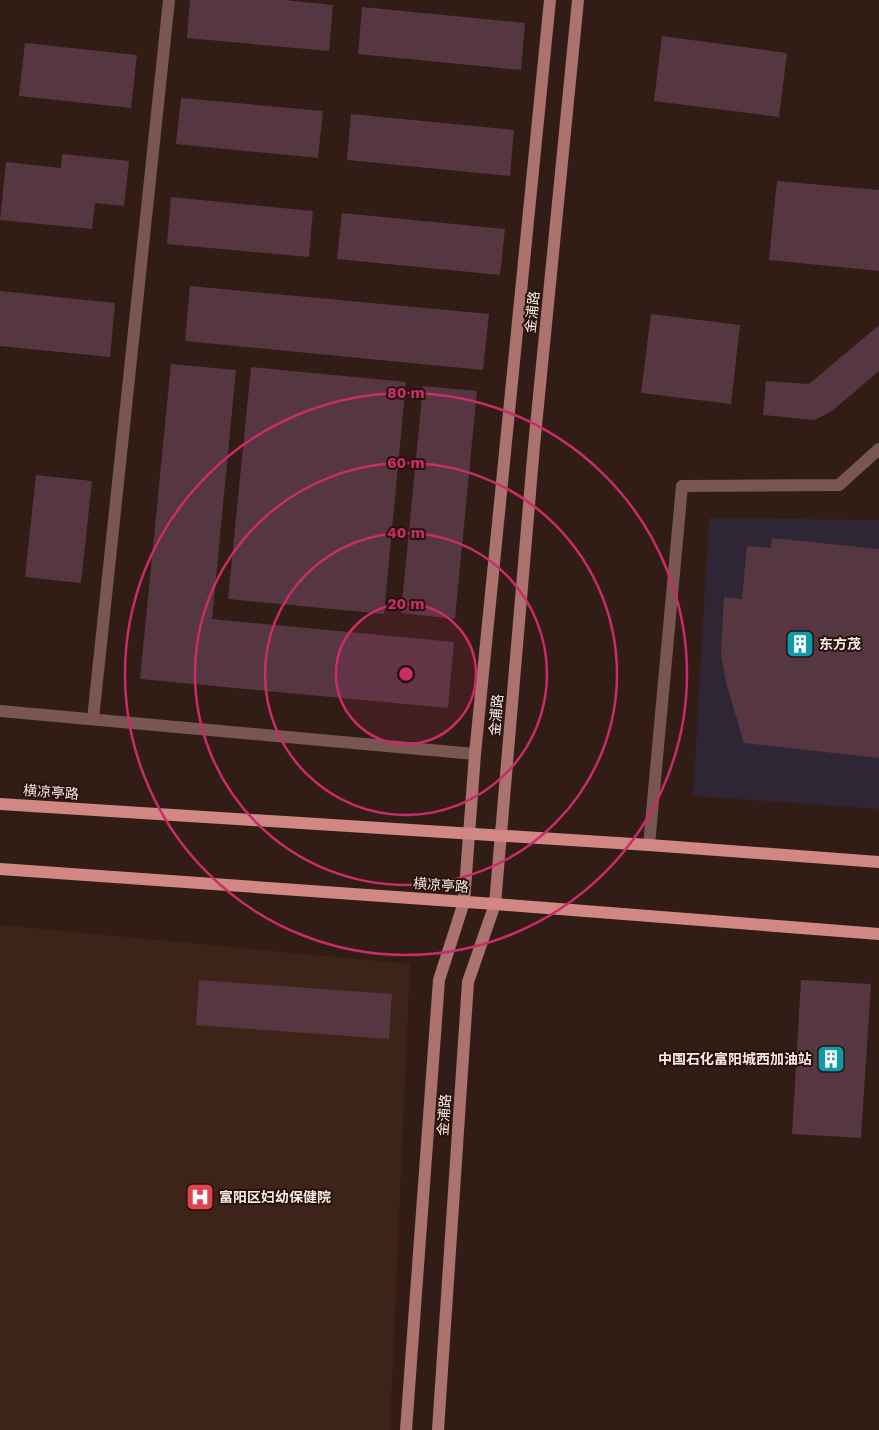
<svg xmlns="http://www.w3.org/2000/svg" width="879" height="1430" font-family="'Work Sans','Noto Sans SC',sans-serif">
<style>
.commercial{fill:#2e2635}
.built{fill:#3e2318}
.building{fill:#553641}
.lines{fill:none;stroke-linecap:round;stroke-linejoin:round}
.street{stroke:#7a5653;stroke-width:12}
.secondary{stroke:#ab726f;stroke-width:12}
.primary{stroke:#d18783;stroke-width:12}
.ring{fill:none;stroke:#c82d69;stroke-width:2.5}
.labels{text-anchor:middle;stroke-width:4;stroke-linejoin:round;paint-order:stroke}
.street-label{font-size:14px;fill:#f9eae5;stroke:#27130c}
.poi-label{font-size:14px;font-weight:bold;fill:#f9eae5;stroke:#27130c;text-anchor:start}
.centre{fill:#c82d69;stroke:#27130c;stroke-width:2.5}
.ring-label{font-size:15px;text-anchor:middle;font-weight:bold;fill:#c82d69;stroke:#27130c;stroke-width:4;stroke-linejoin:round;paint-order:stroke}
</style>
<rect width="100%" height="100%" fill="#311d15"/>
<path class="commercial" d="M709 518 879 520V809L693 796Z"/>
<path class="built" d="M0 925 410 964 390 1430H0Z"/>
<path class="building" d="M190 0H284L333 5 329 51 187 38Z
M362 7 525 23 521 70 358 54Z
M662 36 787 53 779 117 654 101Z
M25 43 137 55 131 108 19 96Z
M181 98 323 111 318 158 176 144Z
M351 114 514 130 510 176 347 160Z
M62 154 129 161 124 206 95 203 92 229 0 220 6 162 61 168Z
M777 181 879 190V271L769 260Z
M171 197 313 211 309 257 167 244Z
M342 213 505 229 500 275 337 259Z
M190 286 489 314 483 370 185 341Z
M0 291 115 303 110 357 0 346Z
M651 314 740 325 731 404 641 393Z
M879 325V371L832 411 815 420 763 415 766 381 809 384Z
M171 364 236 370 212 619 454 642 448 708 140 679Z
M251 367 406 382 384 614 228 599Z
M423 386 477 391 455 619 401 613Z
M36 475 92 481 81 583 25 577Z
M772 538 879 549V758L744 743 726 683 721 654 724 597 742 599 747 546 771 548Z
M199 980 392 994 389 1039 196 1025Z
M801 980 871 984 861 1138 792 1134Z"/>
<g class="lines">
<path class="street" d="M0 711 475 754
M93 719 169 0
M649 845 682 486 839 485 879 449"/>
<path class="secondary" d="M406 1430 439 980 464 902 475 754 550 0
M438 1430 468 982 495 904 534 446 578 0"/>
<path class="primary" d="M0 804 649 845 879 862
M0 869 495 904 879 934"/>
</g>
<circle cx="406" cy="674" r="70" fill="#c82d69" fill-opacity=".12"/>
<g class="ring">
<circle cx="406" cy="674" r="70"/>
<circle cx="406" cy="674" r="141"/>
<circle cx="406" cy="674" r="211"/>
<circle cx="406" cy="674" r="281"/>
</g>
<defs>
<symbol id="building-square" viewBox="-11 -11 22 22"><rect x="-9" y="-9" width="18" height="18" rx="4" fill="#0f9aa8" stroke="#27130c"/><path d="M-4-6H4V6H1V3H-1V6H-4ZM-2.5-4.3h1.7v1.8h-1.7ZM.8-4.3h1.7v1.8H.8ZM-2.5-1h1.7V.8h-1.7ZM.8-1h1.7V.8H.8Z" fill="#fff"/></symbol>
<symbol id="hospital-square" viewBox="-11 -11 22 22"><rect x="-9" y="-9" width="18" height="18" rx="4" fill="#e0444e" stroke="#27130c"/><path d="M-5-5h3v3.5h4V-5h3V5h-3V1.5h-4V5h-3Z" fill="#fff"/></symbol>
</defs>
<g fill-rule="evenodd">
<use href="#building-square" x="784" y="628" width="32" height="32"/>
<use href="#building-square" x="815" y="1043" width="32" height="32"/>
<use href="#hospital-square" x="184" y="1181" width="32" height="32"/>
</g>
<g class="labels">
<g class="street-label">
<text transform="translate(532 312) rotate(-84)" y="5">金浦路</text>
<text transform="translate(496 715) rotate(-85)" y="5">金浦路</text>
<text transform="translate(51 792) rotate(4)" y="5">横凉亭路</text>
<text transform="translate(441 885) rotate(4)" y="5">横凉亭路</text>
<text transform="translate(444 1115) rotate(-86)" y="5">金浦路</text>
</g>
<g class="poi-label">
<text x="819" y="649">东方茂</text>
<text x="812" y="1064" text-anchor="end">中国石化富阳城西加油站</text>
<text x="219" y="1202">富阳区妇幼保健院</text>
</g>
</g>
<circle cx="406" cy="674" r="8" class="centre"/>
<g class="ring-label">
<text x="406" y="398">80 m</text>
<text x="406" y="468">60 m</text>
<text x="406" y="538">40 m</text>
<text x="406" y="609">20 m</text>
</g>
</svg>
